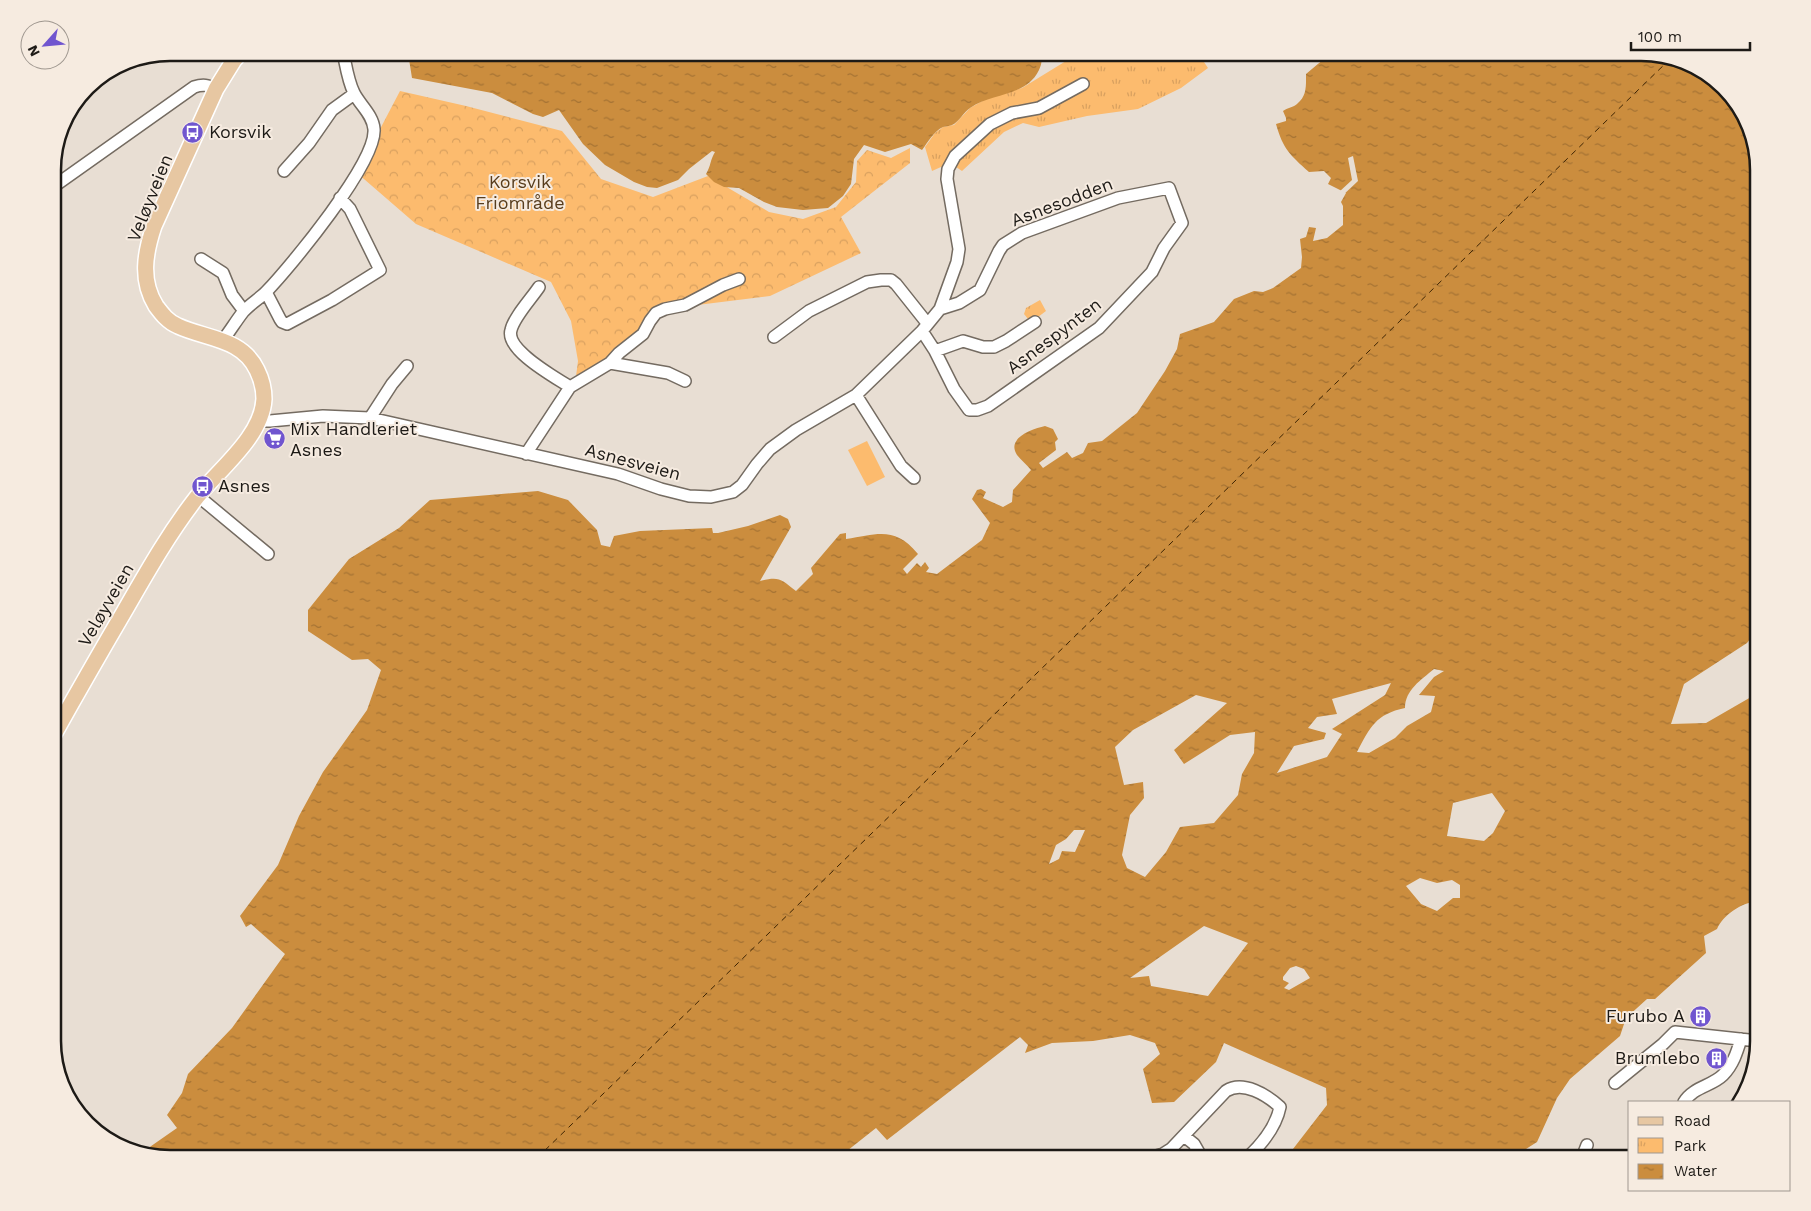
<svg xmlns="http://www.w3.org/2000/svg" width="1811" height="1211" font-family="'Work Sans',sans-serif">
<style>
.green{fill:#fcbb6e}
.forest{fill:url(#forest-crowns)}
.park{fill:url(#park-tufts)}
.water{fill:url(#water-ripples);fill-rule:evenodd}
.pier{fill:#e8ded3}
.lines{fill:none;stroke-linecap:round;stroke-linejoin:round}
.ferry{stroke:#3e2402;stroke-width:1;stroke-dasharray:6 5;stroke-linecap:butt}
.minor-casing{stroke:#746b61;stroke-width:14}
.major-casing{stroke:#fff;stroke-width:18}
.minor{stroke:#fff;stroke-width:11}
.major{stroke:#e7c7a2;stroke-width:15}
.labels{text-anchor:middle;stroke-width:4;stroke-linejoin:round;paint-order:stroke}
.poi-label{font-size:18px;fill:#1d1a16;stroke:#f6ebe0;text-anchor:start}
.park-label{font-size:18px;fill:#583d1d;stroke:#f6ebe0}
.street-label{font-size:18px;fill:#1d1a16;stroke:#f6ebe0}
.rim{fill:none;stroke:#1d1a16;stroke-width:2.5}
</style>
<defs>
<pattern id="forest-crowns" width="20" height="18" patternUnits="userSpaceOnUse" patternTransform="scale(1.25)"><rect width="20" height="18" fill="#fcbb6e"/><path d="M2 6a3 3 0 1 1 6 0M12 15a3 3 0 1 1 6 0" fill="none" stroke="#d8a05f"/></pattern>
<pattern id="park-tufts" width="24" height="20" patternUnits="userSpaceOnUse" patternTransform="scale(1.25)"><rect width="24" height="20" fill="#fcbb6e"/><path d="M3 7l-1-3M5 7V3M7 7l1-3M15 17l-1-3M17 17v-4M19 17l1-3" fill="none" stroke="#d8a05f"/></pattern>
<pattern id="water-ripples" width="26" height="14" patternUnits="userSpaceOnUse" patternTransform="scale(1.25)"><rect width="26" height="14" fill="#cb8d3e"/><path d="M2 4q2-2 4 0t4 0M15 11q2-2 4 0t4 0" fill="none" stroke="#a47233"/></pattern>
</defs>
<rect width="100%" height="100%" fill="#e8ded3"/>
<path class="green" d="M867 441 885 477 867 486 848 450Z"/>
<path class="forest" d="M400 91 466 106 562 131 601 179 653 197 708 176 769 212 803 219 836 207 856 182 857 161 867 150 891 158 910 148V163L841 217 861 253 770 296 665 309 646 331 575 384 578 361 571 321 551 282 416 224 357 173Z"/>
<path class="park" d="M1079 53H1198L1208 68 1181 88 1138 109 1087 116 1039 127 1023 123 1004 132 962 171 950 163 932 171 925 147 935 133 943 127 954 125 970 108 986 99 1022 88Z
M1040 300 1046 311 1034 320 1028 319 1024 314 1026 308Z"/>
<path class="water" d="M1038 52C1043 59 1042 63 1039 70 1026 97 993 92 970 108 964 112 959 121 954 124 951 126 946 126 943 127 934 131 928 142 922 150L911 144 885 152 864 145 854 159 851 184 843 196 828 208 803 210 777 207 764 202 739 188 724 187 714 182 706 174C711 166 710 160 715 152L712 151 689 169 678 180 657 188 647 187 634 182 605 165 583 144 559 110 543 117 533 114 492 93 412 78 408 53Z
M1331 53H1641L1706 72 1746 118 1758 170V629L1747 643 1684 684 1671 724 1706 723 1758 693V902C1743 901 1723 915 1717 929L1704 936 1706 953 1655 999H1647L1626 1018 1620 1036 1570 1079 1557 1098 1537 1142 1526 1149 1519 1158H1286L1327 1105 1326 1088 1224 1043 1216 1062 1174 1102 1152 1103 1143 1069 1160 1054 1155 1043 1130 1035 1093 1041 1052 1043 1025 1053 1028 1045 1020 1037 887 1140 876 1128 838 1158H170L144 1151 177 1128 167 1115 182 1093 188 1074 232 1028 285 954 251 924 246 927 240 916 278 865 299 816 323 772 367 710 381 670 368 659 352 660 308 631V610L349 559 399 528 430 500 538 491 568 500 597 530 601 545 610 547 614 536 640 531 712 528 713 533H718L748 526 780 515 788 519 791 527 760 581C779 576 781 579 796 591L813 574 811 568 840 534 846 533V539C878 534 895 526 918 554L903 569 907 574 917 563 921 567 925 562 929 568 926 572 937 574 982 540 990 523 972 499 977 490 981 489 986 492 983 498 1003 507 1012 502 1013 490 1031 470C1027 465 1021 460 1017 455 1006 438 1032 429 1045 426L1053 429 1058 439 1055 442 1056 450 1039 463 1043 468 1067 452 1072 458 1083 453 1088 443 1102 441 1137 413 1165 371 1177 349 1180 334 1214 322 1234 299 1254 291 1263 292 1273 288 1301 268 1302 257 1300 239 1306 237 1309 227 1316 228 1313 241 1327 238 1343 225V206L1341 202 1346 193 1328 184 1331 178 1324 171 1309 172C1290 155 1283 149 1276 124L1286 121V118L1283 111C1287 108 1294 107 1297 104 1307 96 1306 86 1306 74ZM1434 669 1444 671 1434 677 1419 695 1435 696 1431 712 1407 726 1395 738 1369 753 1357 752C1370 727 1376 714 1405 708 1405 690 1421 680 1434 669ZM1391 683 1385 695 1332 729 1342 734 1327 757 1277 773 1294 746 1324 739 1326 733 1308 728 1317 717 1337 714 1332 699ZM1196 695 1227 703 1174 750 1184 764 1230 735 1255 732 1254 753 1242 774 1238 795 1214 823 1180 827 1166 852 1145 877 1127 868 1122 855 1130 815 1144 798 1143 782 1124 785 1115 747 1133 730ZM1492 793 1505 811 1493 833 1484 841 1447 836 1453 803ZM1074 830H1085L1075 852 1062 851 1059 859 1049 864 1056 845 1066 839ZM1420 878 1437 883 1452 880 1460 885V898H1453L1437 911 1421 904 1406 886ZM1204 926 1248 943 1208 996 1151 986 1149 976 1130 978ZM1296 966 1304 969 1310 978 1289 990 1284 988 1289 983 1283 980V977L1290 968Z"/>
<path class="pier" d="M1353 156 1358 181 1341 197 1343 194 1339 192 1352 180 1348 158Z"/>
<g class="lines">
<path class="ferry" d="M537 1158 1668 61"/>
<defs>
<path id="minor" d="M284 171 309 143 332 110 354 94
M53 187 194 87C203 84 208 85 216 89
M201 259 223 273 232 295 244 311
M539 287C531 299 514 317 511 330 505 350 555 377 570 387
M266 292 280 319 282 322 287 324 332 300 380 270 350 209 340 198
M922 331 935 351 963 341 983 347H994L1006 341 1035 322
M774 337 809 311 867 282 881 280H891L896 284 927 323
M223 340C230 331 236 321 243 312 250 304 259 299 266 292 291 266 377 162 374 129 373 115 360 105 354 93 348 81 346 66 343 52
M935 351 954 389 969 410H977L988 406 1099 328 1152 272 1164 248 1182 223 1169 188 1118 198 1022 233 1003 245 999 251 980 290 959 303 940 309
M610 363 619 353 643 334 650 321 656 313 665 309 685 305 723 285 739 279
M856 395 901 466 914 478
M370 418 392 384 407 366
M259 421H270L323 416 370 418 618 474 661 489 689 496 711 497 733 492 742 485 757 464 770 449 796 430 856 395 922 331 940 309 957 262 959 249 947 179 948 169 955 156 990 124 1012 113 1039 108 1083 84
M526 454 570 387 610 363 668 373 685 381
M198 496 268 554
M1615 1083 1663 1044 1675 1032 1758 1041
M1684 1102C1693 1087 1712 1086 1723 1075 1733 1065 1737 1052 1741 1039
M1184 1136 1194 1144 1202 1158
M1150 1158 1163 1154 1171 1149 1226 1091C1243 1080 1267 1095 1280 1107 1276 1127 1261 1145 1247 1158
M1582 1158 1587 1145"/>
<path id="major" d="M53 736C76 695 100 653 124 612 147 572 169 533 197 497 219 469 262 437 264 399 264 389 262 380 257 370 242 338 206 339 178 326 168 322 162 314 156 306 140 280 145 253 154 226L216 89 234 60 241 52"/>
</defs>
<use href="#minor" class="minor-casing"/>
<use href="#major" class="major-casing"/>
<use href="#minor" class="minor"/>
<use href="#major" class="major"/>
</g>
<defs>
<symbol id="bus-disc" viewBox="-11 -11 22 22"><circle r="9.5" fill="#7055cf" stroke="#f6ebe0"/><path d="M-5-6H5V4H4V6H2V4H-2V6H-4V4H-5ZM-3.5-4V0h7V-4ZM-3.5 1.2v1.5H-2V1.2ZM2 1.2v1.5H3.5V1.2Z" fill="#fff"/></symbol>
<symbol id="supermarket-disc" viewBox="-11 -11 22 22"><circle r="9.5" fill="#7055cf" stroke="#f6ebe0"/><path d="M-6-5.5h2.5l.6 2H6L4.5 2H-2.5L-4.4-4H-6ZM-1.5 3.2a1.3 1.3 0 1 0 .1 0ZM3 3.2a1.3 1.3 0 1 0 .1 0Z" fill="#fff"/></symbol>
<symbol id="building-disc" viewBox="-11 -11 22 22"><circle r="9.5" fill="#7055cf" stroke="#f6ebe0"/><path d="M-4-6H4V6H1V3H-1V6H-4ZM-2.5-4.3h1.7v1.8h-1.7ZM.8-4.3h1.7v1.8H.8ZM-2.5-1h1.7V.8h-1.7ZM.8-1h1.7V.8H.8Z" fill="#fff"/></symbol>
</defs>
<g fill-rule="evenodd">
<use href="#bus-disc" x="180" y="120" width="25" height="25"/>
<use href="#supermarket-disc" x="262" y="426" width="25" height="25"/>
<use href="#bus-disc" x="190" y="474" width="25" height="25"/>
<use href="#building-disc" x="1688" y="1004" width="25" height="25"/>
<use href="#building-disc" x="1704" y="1046" width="25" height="25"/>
</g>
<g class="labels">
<g class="poi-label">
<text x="209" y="138">Korsvik</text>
<text x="290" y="435">Mix Handleriet<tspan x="290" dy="21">Asnes</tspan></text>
<text x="218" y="492">Asnes</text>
<text x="1685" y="1022" text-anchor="end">Furubo A</text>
<text x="1700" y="1064" text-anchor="end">Brumlebo</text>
</g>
<g class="park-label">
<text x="520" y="188">Korsvik<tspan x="520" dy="21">Friområde</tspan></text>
</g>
<g class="street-label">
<text transform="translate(150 198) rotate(-68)" y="6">Veløyveien</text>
<text transform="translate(1062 202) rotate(-21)" y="6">Asnesodden</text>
<text transform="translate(1054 336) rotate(-37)" y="6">Asnespynten</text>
<text transform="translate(633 462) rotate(15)" y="6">Asnesveien</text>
<text transform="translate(106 605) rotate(-60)" y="6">Veløyveien</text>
</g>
</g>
<path d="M0 0H1811V1211H0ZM170 61H1641A109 109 0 0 1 1750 170V1041A109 109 0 0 1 1641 1150H170A109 109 0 0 1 61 1041V170A109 109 0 0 1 170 61Z" fill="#f6ebe0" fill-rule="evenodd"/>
<path class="rim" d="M170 61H1641A109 109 0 0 1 1750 170V1041A109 109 0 0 1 1641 1150H170A109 109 0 0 1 61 1041V170A109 109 0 0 1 170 61Z"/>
<rect x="1628" y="1101" width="162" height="90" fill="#f6ebe0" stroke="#9f978f"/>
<rect x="1638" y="1117" width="25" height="8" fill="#e7c7a2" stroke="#9f978f"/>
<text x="1674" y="1126" font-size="15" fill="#1d1a16">Road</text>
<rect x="1638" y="1138" width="25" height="15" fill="url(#park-tufts)" stroke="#9f978f"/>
<text x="1674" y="1151" font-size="15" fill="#1d1a16">Park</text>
<rect x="1638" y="1164" width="25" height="15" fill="url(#water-ripples)" stroke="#9f978f"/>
<text x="1674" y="1176" font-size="15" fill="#1d1a16">Water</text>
<g transform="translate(45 45) rotate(243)"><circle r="24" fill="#f6ebe0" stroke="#9f978f"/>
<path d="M0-4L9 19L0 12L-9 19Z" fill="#7055cf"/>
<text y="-8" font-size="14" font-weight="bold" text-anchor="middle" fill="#1d1a16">N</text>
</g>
<path d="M1631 42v8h119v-8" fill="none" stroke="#1d1a16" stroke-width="2.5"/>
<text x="1638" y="42" font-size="15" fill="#1d1a16" stroke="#f6ebe0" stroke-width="4" paint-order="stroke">100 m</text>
</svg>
